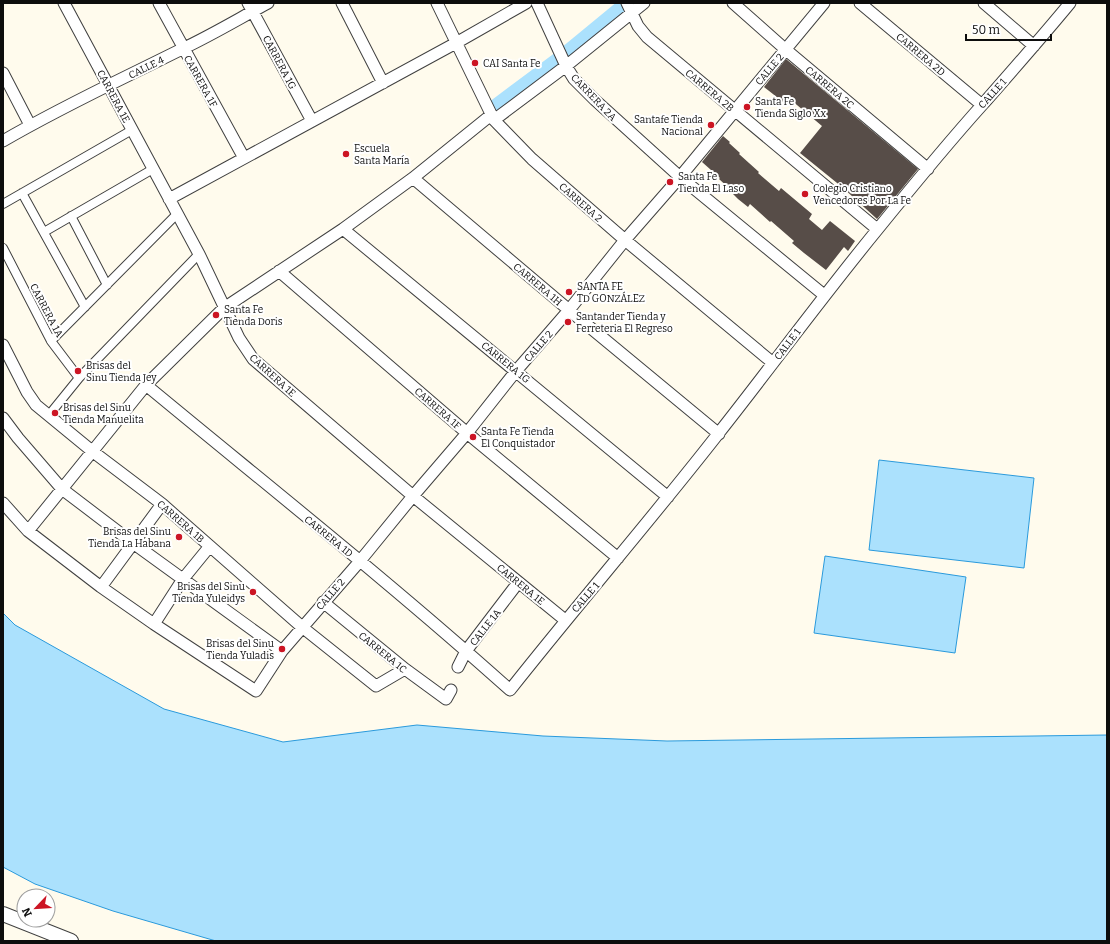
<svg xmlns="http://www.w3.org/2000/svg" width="1110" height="944" font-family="Bitter,serif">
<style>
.water{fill:#abe1fd;stroke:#2a9adc}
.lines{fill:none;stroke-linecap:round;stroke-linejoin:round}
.canal{stroke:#abe1fd;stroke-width:12}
.building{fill:#574d48}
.pedestrian-casing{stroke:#404040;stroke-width:10}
.minor-casing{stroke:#404040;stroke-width:13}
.tertiary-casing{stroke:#404040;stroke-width:16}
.pedestrian{stroke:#fff;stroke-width:8}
.minor{stroke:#fff;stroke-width:11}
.tertiary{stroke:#fff;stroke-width:14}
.poi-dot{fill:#cc1524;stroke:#fff;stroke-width:1.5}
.labels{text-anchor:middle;stroke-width:4;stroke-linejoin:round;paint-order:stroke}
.street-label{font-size:10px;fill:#0d0d0d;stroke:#fff}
.poi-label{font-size:10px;fill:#0d0d0d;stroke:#fff;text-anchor:start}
</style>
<rect width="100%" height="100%" fill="#fffbed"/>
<path class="water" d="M879 460 1034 478 1024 568 869 550Z
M825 556 966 577 955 653 814 633Z
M3 613 15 625 164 709 283 742 417 725 543 736 667 741 1107 735V941H216L113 911 35 884 3 867Z"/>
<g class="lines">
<path class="canal" d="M491 108 562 55 625 3"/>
</g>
<path class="building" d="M786 59 918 169 877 219 842 187 800 153 822 126 791 100 787 105 764 87Z
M723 136 730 142 729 143 740 153 739 154 759 172 758 173 779 191 781 188 812 214 809 219 822 230 830 221 855 241 848 251 844 247 826 270 804 253 792 243 794 241 771 221 770 222 750 204 748 207 738 199 730 191 731 190 719 179 720 178 702 162Z"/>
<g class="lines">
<defs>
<path id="pedestrian" d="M22 193 85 307
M3 204 132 130
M71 216 107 285
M44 232 153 169
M3 248 51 341 79 378
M51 341 177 214
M49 415 79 378 199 254"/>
<path id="minor" d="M64 3 199 254 239 338 253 359 413 496 565 620
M159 3 244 158
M248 3 312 121
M342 3 383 83
M437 3 494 120 532 159 625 240 773 363
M537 3 566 66 574 79 595 100 680 177 824 295
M627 3 638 26 647 37 877 229
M733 3 785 49 928 169
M860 3 982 105
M984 3 1034 46
M3 73 30 125
M494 120 566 66 644 3
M3 141C61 107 122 79 182 49 212 35 240 18 268 3
M413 178 569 310 719 434
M169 199 456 43 526 3
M343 229 668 497
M279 271 467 433 618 558
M3 345 27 392 36 405 92 451 162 504 302 627 376 686 405 669
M146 385C268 486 392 584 510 690 578 604 650 521 718 434 771 367 822 297 877 230 911 188 946 145 983 104 1012 71 1042 37 1070 3
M3 418 18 438 62 489 133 543 282 651
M3 503 28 531 101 587 154 624 256 691 282 651 360 561 413 496 467 433 516 371 569 310 625 240 680 177 824 3
M28 531 146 385 224 308 343 229 413 178 491 115
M101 587 162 504
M323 602 405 669 446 699 451 690
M154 624 183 579 210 546
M458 667 466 651 514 588"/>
<path id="tertiary" d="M3 914 71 941"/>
</defs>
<use href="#pedestrian" class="pedestrian-casing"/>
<use href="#minor" class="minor-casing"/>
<use href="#tertiary" class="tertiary-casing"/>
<use href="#pedestrian" class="pedestrian"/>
<use href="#minor" class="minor"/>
<use href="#tertiary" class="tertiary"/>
</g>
<g class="poi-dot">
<circle cx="475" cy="63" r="4"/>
<circle cx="747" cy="107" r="4"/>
<circle cx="711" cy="125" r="4"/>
<circle cx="346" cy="154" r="4"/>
<circle cx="670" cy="182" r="4"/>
<circle cx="805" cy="194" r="4"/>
<circle cx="569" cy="292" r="4"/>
<circle cx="216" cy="315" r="4"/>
<circle cx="568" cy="322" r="4"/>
<circle cx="78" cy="371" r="4"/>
<circle cx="55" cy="413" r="4"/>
<circle cx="473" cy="437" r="4"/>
<circle cx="179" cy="537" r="4"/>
<circle cx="253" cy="592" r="4"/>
<circle cx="282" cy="649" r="4"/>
</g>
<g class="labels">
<g class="street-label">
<text transform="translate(921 54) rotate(40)" y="4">CARRERA 2D</text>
<text transform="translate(280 62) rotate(62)" y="4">CARRERA 1G</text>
<text transform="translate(146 67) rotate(-26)" y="4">CALLE 4</text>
<text transform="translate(769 69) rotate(-50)" y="4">CALLE 2</text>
<text transform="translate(201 81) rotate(61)" y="4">CARRERA 1F</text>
<text transform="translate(830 87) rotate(40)" y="4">CARRERA 2C</text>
<text transform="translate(710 90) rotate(40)" y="4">CARRERA 2B</text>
<text transform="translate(992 93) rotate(-48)" y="4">CALLE 1</text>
<text transform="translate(114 96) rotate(62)" y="4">CARRERA 1E</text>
<text transform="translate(594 97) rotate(46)" y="4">CARRERA 2A</text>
<text transform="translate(581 202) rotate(41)" y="4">CARRERA 2</text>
<text transform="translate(538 284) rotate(40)" y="4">CARRERA 1H</text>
<text transform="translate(47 310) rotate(62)" y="4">CARRERA 1A</text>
<text transform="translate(787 344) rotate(-53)" y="4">CALLE 1</text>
<text transform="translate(538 346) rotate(-49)" y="4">CALLE 2</text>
<text transform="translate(506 362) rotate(39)" y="4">CARRERA 1G</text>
<text transform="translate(273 375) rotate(42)" y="4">CARRERA 1E</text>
<text transform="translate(438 408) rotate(41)" y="4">CARRERA 1F</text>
<text transform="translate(181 521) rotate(41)" y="4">CARRERA 1B</text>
<text transform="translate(329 536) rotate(39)" y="4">CARRERA 1D</text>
<text transform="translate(521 584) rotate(39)" y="4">CARRERA 1E</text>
<text transform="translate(330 594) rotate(-49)" y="4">CALLE 2</text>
<text transform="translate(585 597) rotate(-49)" y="4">CALLE 1</text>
<text transform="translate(485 627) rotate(-52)" y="4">CALLE 1A</text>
<text transform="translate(383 652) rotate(39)" y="4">CARRERA 1C</text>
</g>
<g class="poi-label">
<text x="483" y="67">CAI Santa Fe</text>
<text x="755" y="105">Santa Fe<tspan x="755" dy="12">Tienda Siglo Xx</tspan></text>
<text x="703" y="123" text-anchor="end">Santafe Tienda<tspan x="703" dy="12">Nacional</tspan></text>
<text x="354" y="152">Escuela<tspan x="354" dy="12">Santa María</tspan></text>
<text x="678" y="180">Santa Fe<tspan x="678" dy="12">Tienda El Laso</tspan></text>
<text x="813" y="192">Colegio Cristiano<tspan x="813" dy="12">Vencedores Por La Fe</tspan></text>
<text x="577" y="290">SANTA FE<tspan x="577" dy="12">TD GONZÁLEZ</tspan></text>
<text x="224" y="313">Santa Fe<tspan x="224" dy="12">Tienda Doris</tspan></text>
<text x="576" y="320">Santander Tienda y<tspan x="576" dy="12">Ferreteria El Regreso</tspan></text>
<text x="86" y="369">Brisas del<tspan x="86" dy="12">Sinu Tienda Jey</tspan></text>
<text x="63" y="411">Brisas del Sinu<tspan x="63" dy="12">Tienda Manuelita</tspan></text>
<text x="481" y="435">Santa Fe Tienda<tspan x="481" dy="12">El Conquistador</tspan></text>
<text x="171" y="535" text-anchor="end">Brisas del Sinu<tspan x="171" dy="12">Tienda La Habana</tspan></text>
<text x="245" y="590" text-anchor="end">Brisas del Sinu<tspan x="245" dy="12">Tienda Yuleidys</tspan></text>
<text x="274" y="647" text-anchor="end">Brisas del Sinu<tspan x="274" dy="12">Tienda Yuladis</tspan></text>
</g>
</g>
<rect width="1110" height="944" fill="none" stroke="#0d0d0d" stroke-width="8"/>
<g transform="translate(36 908) rotate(245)"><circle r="19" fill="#ffffff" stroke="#9e9e9e"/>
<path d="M0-3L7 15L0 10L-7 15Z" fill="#cc1524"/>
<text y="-6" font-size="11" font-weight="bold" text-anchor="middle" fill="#0d0d0d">N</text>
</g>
<path d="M966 34v6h85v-6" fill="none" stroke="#0d0d0d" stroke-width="2"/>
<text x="972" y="34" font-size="12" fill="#0d0d0d" stroke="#ffffff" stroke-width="3" paint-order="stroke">50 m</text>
</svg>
